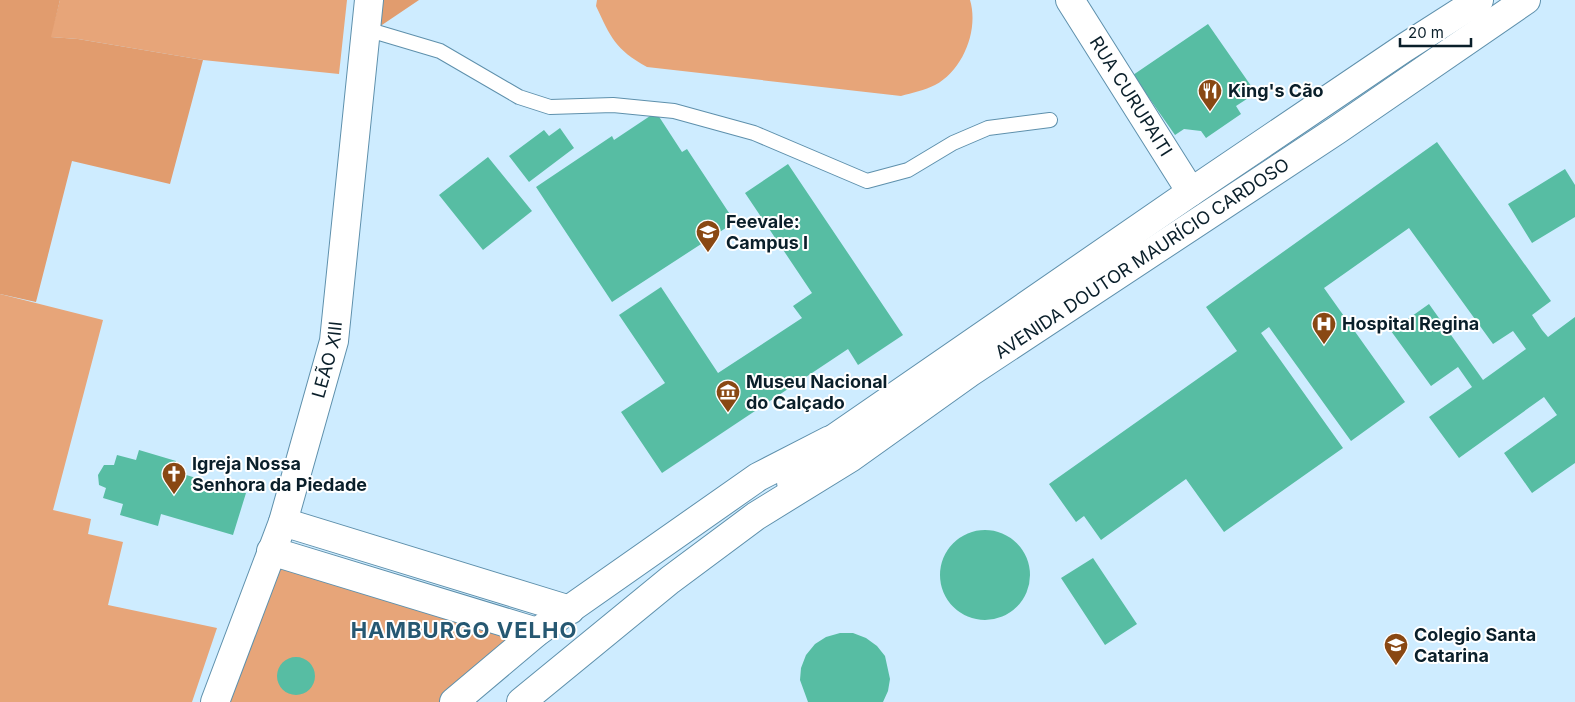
<svg xmlns="http://www.w3.org/2000/svg" width="1575" height="702" font-family="Inter,sans-serif">
<style>
.green{fill:#e7a579}
.forest{fill:#e19c6e}
.building{fill:#57bda3}
.lines{fill:none;stroke-linecap:round;stroke-linejoin:round}
.lane-casing{stroke:#5e90ac;stroke-width:16}
.street-casing{stroke:#5e90ac;stroke-width:30}
.secondary-casing{stroke:#5e90ac;stroke-width:30}
.lane{stroke:#fff;stroke-width:14}
.street{stroke:#fff;stroke-width:28}
.secondary{stroke:#fff;stroke-width:28}
.labels{text-anchor:middle;stroke-width:4;stroke-linejoin:round;paint-order:stroke}
.poi-label{font-size:18px;font-weight:bold;fill:#0a1f2a;stroke:#fff;text-anchor:start}
.street-label{font-size:18px;fill:#0a1f2a;stroke:#fff}
.district-label{font-size:22px;font-weight:bold;letter-spacing:1px;fill:#265872;stroke:#fff}
</style>
<rect width="100%" height="100%" fill="#ceecff"/>
<path class="green" d="M60 0H347L339 74 203 60 78 39 50 37Z
M597 0H970C979 30 963 70 935 85 925 90 912 93 901 96L647 67C615 49 611 38 596 6Z
M0 294 103 320 53 510 91 519 88 534 123 542 108 605 217 628 192 702H0Z
M274 560 524 635 448 702H221Z"/>
<path class="forest" d="M0 0H60L51 37 78 39 203 60 170 184 72 161 36 302 0 294Z
M380 0H419L376 29Z"/>
<path class="building" d="M1208 24 1256 93 1236 106 1241 114 1206 138 1201 131 1184 129 1175 135 1133 75Z
M656 112 682 152 687 149 735 222 612 302 536 187 612 136 614 140Z
M560 128 574 148 529 182 509 156 544 130 549 136Z
M1437 142 1551 301 1532 315 1542 330 1548 337 1575 317V463L1532 493 1504 453 1557 415 1544 397 1459 458 1429 417 1472 387 1458 367 1431 386 1391 331 1429 304 1483 380 1526 349 1513 331 1493 344 1409 228 1324 288 1405 402 1351 441 1269 327 1261 333 1343 448 1224 532 1186 479 1101 540 1084 516 1076 522 1049 484 1237 351 1206 307Z
M488 157 532 211 483 250 439 195Z
M788 164 903 335 858 365 848 349 662 473 621 412 665 383 619 315 661 287 718 373 802 318 793 306 812 293 745 193Z
M1565 169 1575 185V217L1532 243 1508 204Z
M139 450 176 461 173 471 246 493 233 535 161 514 158 526 120 515 123 504 103 498 106 488 99 485 98 475 104 465H114L117 455 136 460Z
M940 575a45 45 0 1 1 90 0a45 45 0 1 1-90 0Z
M1093 558 1137 624 1105 645 1061 578Z
M840 633H853L866 638 877 646 885 656 890 679 888 691 883 702H808L800 680 801 668 806 655 815 644 826 637Z
M277 676a19 19 0 1 1 38 0a19 19 0 1 1-38 0Z"/>
<g class="lines">
<defs>
<path id="lane" d="M366 29 440 51 519 97 550 107 613 105 674 111 754 133 867 181 908 170 953 143 988 128 1050 120"/>
<g id="street">
<path id="s1" d="M1070 0 1191 192"/>
<path d="M283 522 570 610"/>
<path d="M271 551 537 632"/>
<path d="M454 702 537 632 758 477 830 440"/>
</g>
<g id="secondary">
<path d="M791 482 836 437 1191 192 1404 48 1479 0"/>
<path id="s2" d="M215 702 283 522 334 341 369 0"/>
<path id="s3" d="M521 702 670 580 756 516 850 458 969 373 1337 130 1526 0"/>
</g>
</defs>
<use href="#lane" class="lane-casing"/>
<use href="#street" class="street-casing"/>
<use href="#secondary" class="secondary-casing"/>
<use href="#lane" class="lane"/>
<use href="#street" class="street"/>
<use href="#secondary" class="secondary"/>
</g>
<defs>
<symbol id="restaurant-pin" viewBox="-11 -11 22 30"><path d="M0 17L-7.5 6A9.5 9.5 0 1 1 7.5 6Z" fill="#894813" stroke="#fff"/><path d="M-5-6h1v4h1v-4h1v4h1v-4h1v5L-1.5 .5V6h-2V.5L-5-1ZM5-6V6H3V1.5H1.5Q1.5-4 5-6Z" fill="#fff"/></symbol>
<symbol id="university-pin" viewBox="-11 -11 22 30"><path d="M0 17L-7.5 6A9.5 9.5 0 1 1 7.5 6Z" fill="#894813" stroke="#fff"/><path d="M0-5L7-2L0 1L-7-2ZM-4 1L0 2.5L4 1V4Q0 6-4 4Z" fill="#fff"/></symbol>
<symbol id="hospital-pin" viewBox="-11 -11 22 30"><path d="M0 17L-7.5 6A9.5 9.5 0 1 1 7.5 6Z" fill="#894813" stroke="#fff"/><path d="M-5-5h3v3.5h4V-5h3V5h-3V1.5h-4V5h-3Z" fill="#fff"/></symbol>
<symbol id="museum-pin" viewBox="-11 -11 22 30"><path d="M0 17L-7.5 6A9.5 9.5 0 1 1 7.5 6Z" fill="#894813" stroke="#fff"/><path d="M0-6L6-3V-2H-6V-3ZM-5-1h2V3h-2ZM-1-1h2V3h-2ZM3-1h2V3H3ZM-6 4H6V6H-6Z" fill="#fff"/></symbol>
<symbol id="church-pin" viewBox="-11 -11 22 30"><path d="M0 17L-7.5 6A9.5 9.5 0 1 1 7.5 6Z" fill="#894813" stroke="#fff"/><path d="M-1.2-6h2.4v3.5h3.3v2.4h-3.3V6h-2.4V-.1h-3.3v-2.4h3.3Z" fill="#fff"/></symbol>
<symbol id="school-pin" viewBox="-11 -11 22 30"><path d="M0 17L-7.5 6A9.5 9.5 0 1 1 7.5 6Z" fill="#894813" stroke="#fff"/><path d="M0-5L7-2L0 1L-7-2ZM-4 1L0 2.5L4 1V4Q0 6-4 4Z" fill="#fff"/></symbol>
</defs>
<g fill-rule="evenodd">
<use href="#restaurant-pin" x="1196" y="77" width="28" height="38"/>
<use href="#university-pin" x="694" y="218" width="28" height="38"/>
<use href="#hospital-pin" x="1310" y="310" width="28" height="38"/>
<use href="#museum-pin" x="714" y="378" width="28" height="38"/>
<use href="#church-pin" x="160" y="460" width="28" height="38"/>
<use href="#school-pin" x="1382" y="631" width="28" height="38"/>
</g>
<g class="labels">
<g class="poi-label">
<text x="1228" y="97">King's Cão</text>
<text x="726" y="228">Feevale:<tspan x="726" dy="21">Campus I</tspan></text>
<text x="1342" y="330">Hospital Regina</text>
<text x="746" y="388">Museu Nacional<tspan x="746" dy="21">do Calçado</tspan></text>
<text x="192" y="470">Igreja Nossa<tspan x="192" dy="21">Senhora da Piedade</tspan></text>
<text x="1414" y="641">Colegio Santa<tspan x="1414" dy="21">Catarina</tspan></text>
</g>
<g class="street-label">
<text dy="6" stroke="none"><textPath href="#s1" startOffset="114">RUA CURUPAITI</textPath></text>
<text dy="6" stroke="none"><textPath href="#s3" startOffset="764">AVENIDA DOUTOR MAURÍCIO CARDOSO</textPath></text>
<text dy="6" stroke="none"><textPath href="#s2" startOffset="361">LEÃO XIII</textPath></text>
</g>
<g class="district-label">
<text x="464" y="638">HAMBURGO VELHO</text>
</g>
</g>
<path d="M1400 38v8h71v-8" fill="none" stroke="#0a1f2a" stroke-width="2.5"/>
<text x="1408" y="38" font-size="15" fill="#0a1f2a" stroke="#ffffff" stroke-width="4" paint-order="stroke">20 m</text>
</svg>
